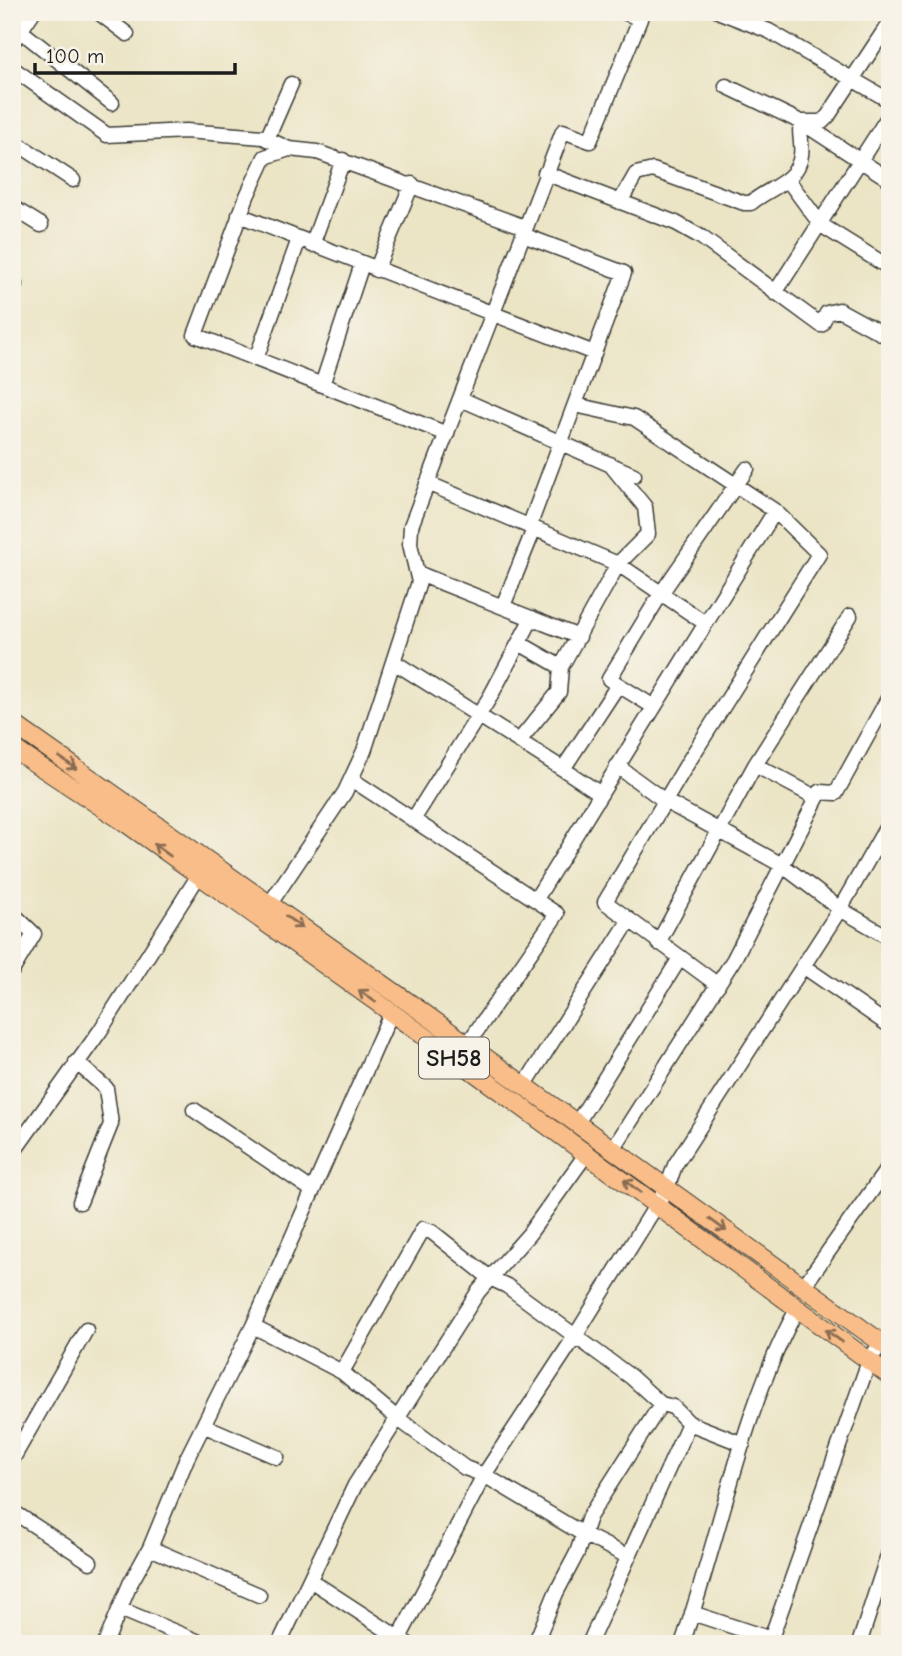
<svg xmlns="http://www.w3.org/2000/svg" width="902" height="1656" font-family="'Comic Neue',sans-serif">
<style>
.lines{fill:none;stroke-linecap:round;stroke-linejoin:round}
.minor-casing{stroke:#3b3a35;stroke-width:17}
.major-casing{stroke:#3b3a35;stroke-width:20}
.minor{stroke:#fff;stroke-width:14}
.major{stroke:#f8bd88;stroke-width:18}
.oneway{stroke:#8a6c52}
.labels{text-anchor:middle;stroke-width:6;stroke-linejoin:round;paint-order:stroke}
.shield{fill:#f7f3e8;stroke:#5e5c59;stroke-width:2}
.shield-label{font-size:24px;font-weight:bold;fill:#1c1c1c}
</style>
<rect width="100%" height="100%" fill="#f7f3e8"/>
<filter id="ink" filterUnits="userSpaceOnUse"><feTurbulence type="fractalNoise" baseFrequency=".0143" numOctaves="2"/><feDisplacementMap in="SourceGraphic" scale="14" xChannelSelector="R" yChannelSelector="G"/><feConvolveMatrix kernelMatrix="1 2 1 2 8 2 1 2 1" color-interpolation-filters="sRGB"/></filter>
<filter id="wash" filterUnits="userSpaceOnUse"><feTurbulence type="fractalNoise" baseFrequency=".00686" numOctaves="4" result="noise"/><feDisplacementMap in="SourceGraphic" scale="28" xChannelSelector="R" yChannelSelector="G"/><feGaussianBlur stdDeviation="1.57" result="paint"/><feColorMatrix in="noise" values="0 0 0 0 0 0 0 0 0 0 0 0 0 0 0 0 0 1.4 0 .05"/><feComposite in="paint" operator="in"/></filter>
<g filter="url(#wash)">
<rect width="100%" height="100%" fill="#ebe4c5"/>
</g>
<g filter="url(#ink)">
<g class="lines">
<defs>
<path id="minor" d="M98 12 127 34
M720 12 769 31 890 101
M12 24 112 103
M12 43 33 12
M12 68 107 135 186 131 263 137 289 149
M726 86 801 122 890 180
M267 139 291 84
M12 140 73 180
M545 173 676 223 701 237 821 325 827 313 839 310 890 338
M788 180 821 225 890 268
M620 202 636 174 653 170 744 203H751C768 188 798 182 801 155 803 143 798 134 801 122H822L828 116 890 22
M12 207 41 225
M239 215 594 353
M523 235 624 273 529 527
M312 245 343 160
M376 270 412 184
M12 284 15 285
M775 293 890 114
M256 359 299 239
M322 385 362 264
M461 399 634 475
M575 405 634 418 775 511 819 554 687 764 605 902 718 985
M447 434 195 335 247 196 265 157 289 149 317 152 525 227
M427 483 618 564 705 623
M417 573 579 637
M503 606 534 529
M519 643 561 667 618 564 648 534 645 507 610 464
M394 662 563 769
M654 707 609 679 660 595 747 469
M519 741 559 692 561 667
M755 765 817 798
M617 766 665 801 782 865 840 909 890 938
M351 779 557 914 467 1045
M601 794 563 769 618 685
M413 820 490 697 532 618
M536 899 775 511
M269 905 345 792 364 751 419 582 410 544 411 526 563 131 590 141 640 19 624 12
M12 913 34 934 12 971
M658 943 755 765 850 616
M803 966 890 1026
M76 1062 106 1088 111 1124 80 1202
M524 1086 629 921
M194 1110 312 1190
M577 1123 680 958
M613 1149 734 959 820 792 836 793 890 695
M12 1154 100 1031 204 867
M803 1287 890 1165
M253 1326 342 1372 397 1418 465 1468 484 1475 583 1534 627 1556
M342 1372 423 1229 432 1232 490 1278 507 1286 631 1377 661 1404 673 1407 689 1423 743 1444
M205 1426 277 1457
M12 1460 86 1330
M12 1511 90 1562
M150 1548 259 1595
M310 1580 408 1644
M120 1609 204 1644
M692 1613 771 1639
M105 1644 130 1584 150 1548 187 1458 253 1326 391 1013
M279 1644 355 1485 478 1292 529 1234 587 1153
M396 1644 484 1475 574 1338 667 1188 675 1165 840 909 890 821
M535 1644 556 1593 577 1553 589 1517 661 1404
M589 1644 689 1423
M682 1644C721 1533 741 1413 797 1309
M769 1644 869 1361 881 1343
M859 1644 890 1549"/>
<path id="major" d="M12 723 418 1009 890 1349
M12 748 126 823 455 1058 890 1376"/>
</defs>
<use href="#minor" class="minor-casing"/>
<use href="#major" class="major-casing"/>
<use href="#minor" class="minor"/>
<use href="#major" class="major"/>
</g>
<defs><path id="oneway-shaft" d="M-6 0H5M1.5-3L5.5 0L1.5 3" fill="none" stroke-width="1.6" stroke-linecap="round" stroke-linejoin="round" transform="scale(1.75)"/></defs>
<g class="oneway">
<use href="#oneway-shaft" transform="translate(68 763) rotate(35)"/>
<use href="#oneway-shaft" transform="translate(162 850) rotate(-144)"/>
<use href="#oneway-shaft" transform="translate(294 922) rotate(35)"/>
<use href="#oneway-shaft" transform="translate(367 996) rotate(-145)"/>
<use href="#oneway-shaft" transform="translate(632 1186) rotate(-143)"/>
<use href="#oneway-shaft" transform="translate(718 1225) rotate(36)"/>
<use href="#oneway-shaft" transform="translate(834 1336) rotate(-144)"/>
</g>
</g>
<g class="labels">
<rect class="shield" x="419" y="1037.5" width="70" height="41" rx="5"/>
<g class="shield-label">
<text x="454" y="1066">SH58</text>
</g>
</g>
<rect width="902" height="1656" fill="none" stroke="#f7f3e8" stroke-width="42"/>
<path d="M35 63v10h200v-10" fill="none" stroke="#1c1c1c" stroke-width="3.5"/>
<text x="46" y="63" font-size="21" fill="#1c1c1c" stroke="#f7f3e8" stroke-width="5" paint-order="stroke">100 m</text>
</svg>
